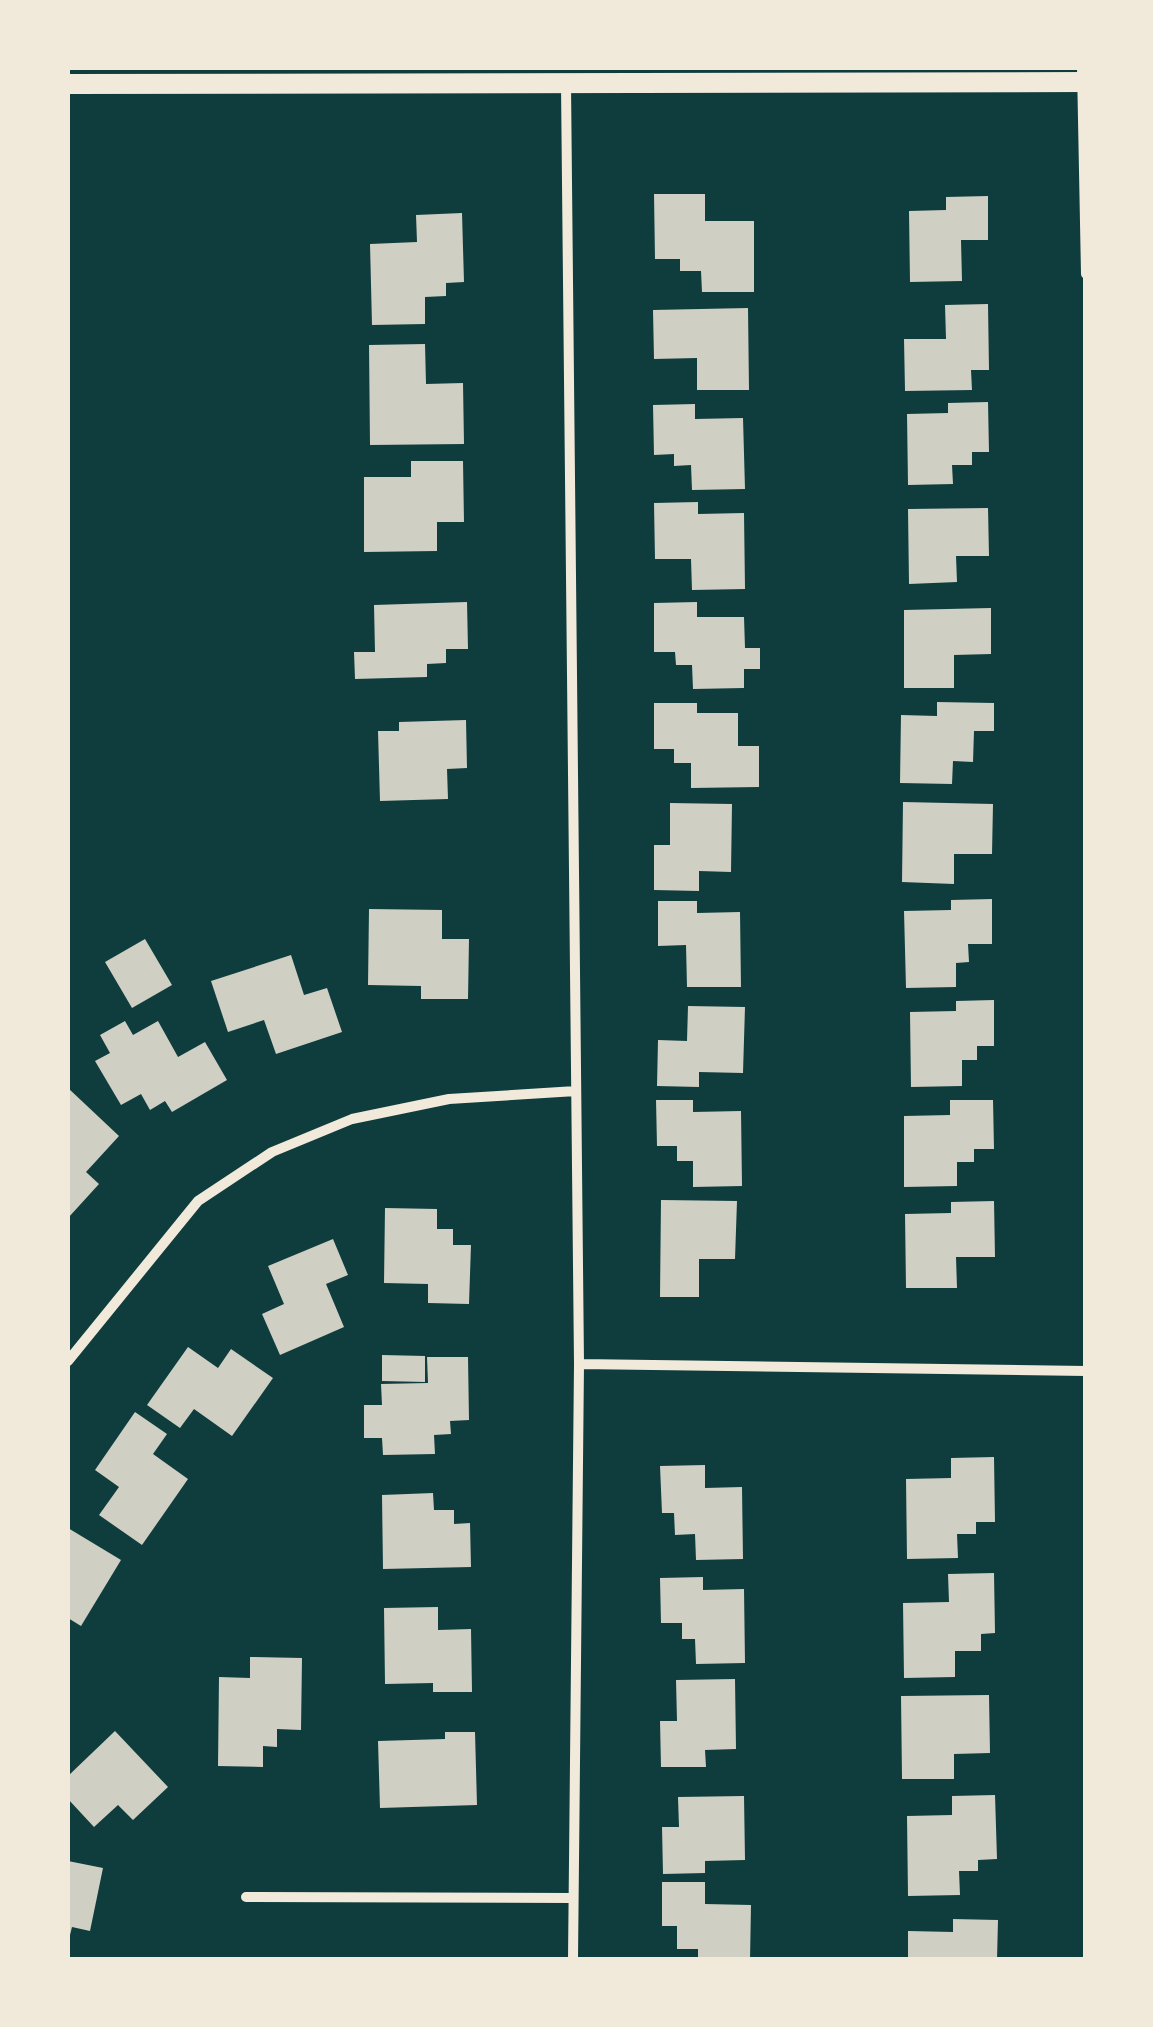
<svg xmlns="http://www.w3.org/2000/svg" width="1153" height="2027" font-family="Montserrat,sans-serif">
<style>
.building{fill:#cfcfc3}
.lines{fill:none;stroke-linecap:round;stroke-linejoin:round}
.minor{stroke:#f1e9da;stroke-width:10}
.secondary{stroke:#f1e9da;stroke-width:20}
</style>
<rect width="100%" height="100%" fill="#0f3d3e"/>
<path class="building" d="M654 194H705V221H754V292H702L701 271H680V259H655Z
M988 196V240H961L962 281 910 282 909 211 946 210V197Z
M462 213 464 282 446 283V296L425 297V324L372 325 370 244 417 242 416 215Z
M988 304 989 370H971L972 390 905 391 904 339H946L945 305Z
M748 308 749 390H697V358L654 359 653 310Z
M425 344 426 384 463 383 464 444 370 445 369 345Z
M988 402 989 452H972V465H952L953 484 908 485 907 414 948 413V403Z
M695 404V419L743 418 745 489 692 490 691 465 674 466V454L654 455 653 405Z
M411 461H463L464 522H437V551L364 552V477H411Z
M698 502V514L744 513 745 589 692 590 691 559H655L654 503Z
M988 508 989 556H956L957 582 909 584 908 509Z
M467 602 468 649H446V663L427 664V677L355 679 354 652H375L374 605Z
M697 602V617H744L745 648H760V669H744V688L693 689 692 665H676L675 652H654V603Z
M991 608V654L954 655V688H904V610Z
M937 702 994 703V731H974L973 762 953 761 952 784 900 783 901 715 937 716Z
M654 703H697V713H738V746H759V787L691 788V763H674V749H654Z
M466 720 467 768 447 769 448 799 380 801 378 731H399V722Z
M903 802 993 804 992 854H954V884L902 882Z
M670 803 732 804 731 872 699 871V891L654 890V845H670Z
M992 899V944H968L969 962 956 963V987L906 988 904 911 951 910V900Z
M658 901H697V913L740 912 741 987H687L686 945 658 946Z
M369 909 442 910V939H469L468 999H421V986L368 985Z
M145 939 172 985 132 1008 105 962Z
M291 955 304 995 327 988 342 1032 276 1054 264 1020 228 1032 211 981Z
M994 1000V1046H977V1060H962V1086L911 1087 910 1012 956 1011V1001Z
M688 1006 745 1007 743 1073 699 1072V1087L657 1086 658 1040 687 1041Z
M125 1021 133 1035 158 1021 178 1057 205 1042 227 1080 172 1112 165 1101 150 1110 141 1094 121 1105 95 1061 110 1053 100 1035Z
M68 1088 119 1136 86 1172 99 1184 68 1218Z
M656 1100H693V1112L741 1111 742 1186 693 1187V1161H677V1146H657Z
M950 1100H993L994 1149H974V1162H957V1186L904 1187V1116L950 1115Z
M661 1200 737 1201 735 1259H699V1297H660Z
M994 1201 995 1257H956L957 1288H906L905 1214 951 1213V1202Z
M385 1208 437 1209V1229H453V1245H471L469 1304 428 1303V1284L384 1283Z
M333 1239 348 1275 326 1284 344 1327 280 1355 262 1314 284 1304 268 1266Z
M188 1347 218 1368 231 1349 273 1378 232 1436 194 1409 180 1428 147 1405Z
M382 1355 425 1356V1382L382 1381Z
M427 1357H468L469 1420 450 1421 451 1434 434 1435 435 1454 383 1455 382 1438H364V1405H382L381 1384 428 1383Z
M135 1412 167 1434 153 1454 188 1479 142 1545 99 1515 119 1487 95 1470Z
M994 1457 995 1522H976V1534H957L958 1558 907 1559 906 1479 951 1478V1458Z
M705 1465V1488L742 1487 743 1559 696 1560 695 1534 675 1535 674 1513H662L660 1466Z
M433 1493 434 1510H454V1524L470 1523 471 1567 383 1569 382 1495Z
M68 1528 121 1560 81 1626 68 1618Z
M994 1573 995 1633 981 1634V1651H955V1677L904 1678 903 1603 949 1602 948 1574Z
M703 1577V1590L744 1589 745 1663 696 1664 695 1639H682V1623H661L660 1578Z
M438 1607V1630L471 1629 472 1692H433V1683L385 1684 384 1608Z
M250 1657 302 1658 301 1730 277 1729V1747L263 1746V1767L218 1766 219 1677 250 1678Z
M735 1679 736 1749 705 1750 706 1767H661L660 1721H677L676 1680Z
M989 1695 990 1753 954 1754V1779H902L901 1696Z
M115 1731 168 1787 133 1820 118 1805 94 1827 68 1799V1776Z
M445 1732H475L477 1805 380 1808 378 1741 445 1739Z
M995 1795 997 1859 978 1860V1871H959L960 1895 908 1896 907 1816 952 1815V1796Z
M744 1796 745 1860 705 1861V1873L663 1874 662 1827H679L678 1797Z
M68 1861 103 1868 90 1931 72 1927 69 1939Z
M662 1882H705V1904L751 1905 750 1960H698V1949H677V1926H662Z
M953 1919 998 1920 997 1960H908V1931L953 1932Z"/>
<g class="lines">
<path class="minor" d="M1082 68 1086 274
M566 84 579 1364 573 1960
M68 1361 198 1201 272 1152 352 1119 449 1099 576 1091
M579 1364 1086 1371
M246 1897 573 1898"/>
<path class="secondary" d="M68 84 1086 82"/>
</g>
<rect width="1153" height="2027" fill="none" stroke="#f1e9da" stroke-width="140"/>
</svg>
